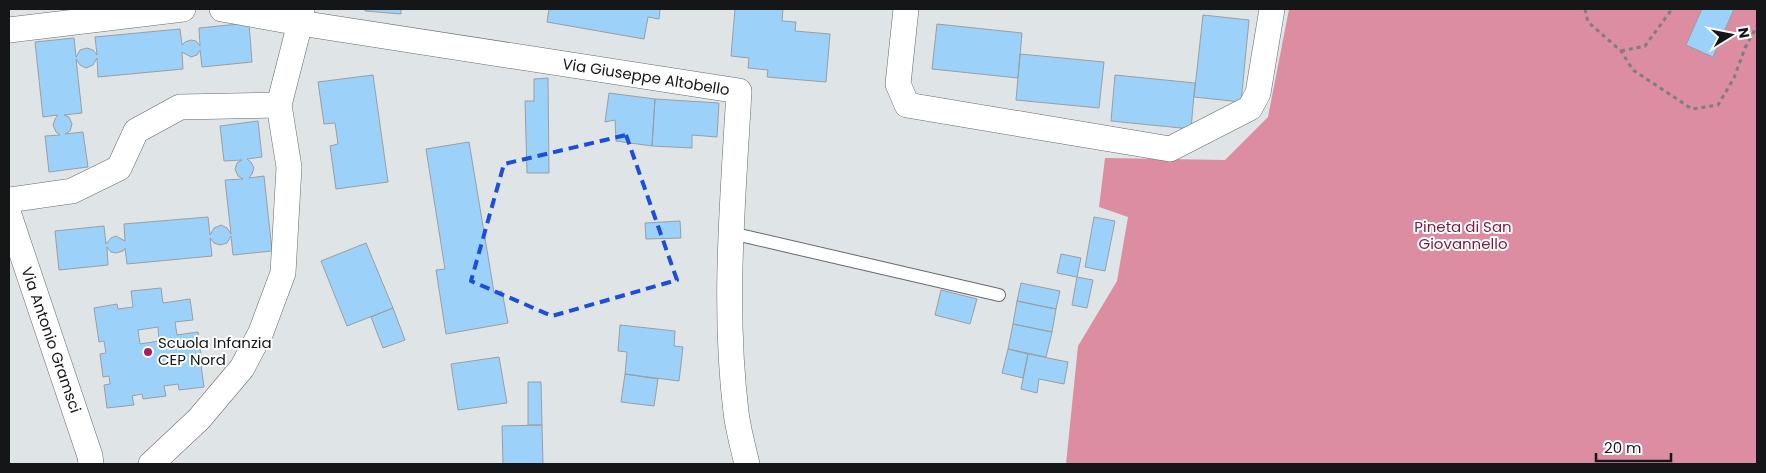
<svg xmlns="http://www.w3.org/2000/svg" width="1766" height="473" font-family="Poppins,sans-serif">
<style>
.forest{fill:#dc8da1}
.building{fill:#9cd2fa;stroke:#9a9ea2;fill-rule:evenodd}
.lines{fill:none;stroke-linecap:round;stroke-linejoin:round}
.lane-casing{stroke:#666a6d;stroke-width:14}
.street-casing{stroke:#666a6d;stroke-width:26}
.path{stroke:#7c7f81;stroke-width:3;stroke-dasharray:4 4;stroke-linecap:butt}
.lane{stroke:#fff;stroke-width:12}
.street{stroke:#fff;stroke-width:25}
.marked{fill:none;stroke:#1d4ed8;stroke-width:4;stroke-dasharray:10 6;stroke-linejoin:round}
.poi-dot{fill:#ac1d57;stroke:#fff;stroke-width:2}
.labels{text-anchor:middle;stroke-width:4;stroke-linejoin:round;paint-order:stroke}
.street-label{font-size:15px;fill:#151618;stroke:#fff}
.park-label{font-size:15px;fill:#781b3e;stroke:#fff}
.poi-label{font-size:15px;fill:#151618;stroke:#fff;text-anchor:start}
</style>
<rect width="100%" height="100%" fill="#dfe4e7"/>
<path class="forest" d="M1289 9H1757V464H1066L1078 346 1117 281 1128 217 1099 207 1105 158 1225 160 1268 117Z"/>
<path class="building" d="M365 9H401V14L365 11Z
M549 9H660L659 19 648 17 644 39 547 22Z
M735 9H783L782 21 796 22 795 31 830 34 826 82 767 77 768 70 748 68 749 58 731 56Z
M1702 9H1734L1713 57 1686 45Z
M1203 15 1249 20 1241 102 1194 97Z
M249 23 252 62 202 67 200 50 197 55 191 57 182 52 183 69 98 77 97 58 93 65 86 68 80 65 76 59 82 113 64 115 69 117 72 124 70 131 65 134 83 132 88 167 49 172 45 136 60 135 56 132 53 125 55 119 58 115 43 117 35 42 74 38 76 57 80 50 87 48 93 50 97 55 95 37 180 29 182 45 185 42 191 40 196 41 200 46 199 28Z
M937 24 1022 33 1018 78 932 69Z
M1020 54 1104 62 1099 108 1016 100Z
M373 75 388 182 336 189 330 146 338 144 335 123 324 124 318 82Z
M1115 75 1195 83 1191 129 1111 121Z
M548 78 549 173H527L525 101H534V79Z
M609 93 655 99 652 146 616 141 615 120 605 122Z
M655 99 719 103 717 137 692 135V148L652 146Z
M258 121 262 157 247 159 251 162 254 168 252 174 249 178 264 176 272 251 233 255 231 236 227 243 220 245 214 243 210 238 212 256 127 264 125 248 123 251 116 253 111 252 107 247 108 265 59 270 55 231 104 226 106 244 111 238 116 236 125 241 124 224 208 217 210 235 214 228 221 225 227 228 231 234 225 180 243 179 238 176 235 169 237 163 242 160 224 161 220 126Z
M469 142 494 292 502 291 508 323 446 334 436 270 445 269 426 149Z
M1094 217 1115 221 1105 271 1085 267Z
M680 221 681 238 646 239 645 223Z
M366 243 393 308 347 326 321 261Z
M1061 254 1081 258 1077 277 1057 273Z
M1077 277 1093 280 1087 308 1072 305Z
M1021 283 1060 291 1056 309 1017 301Z
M161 288 163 303 190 299 193 320 175 322 177 335 198 332 201 356 194 357 195 366 201 365 204 387 179 390 178 384 164 386 166 396 143 399 142 394 132 396 134 405 107 408 104 385 110 384 109 376 103 377 100 354 106 353 104 341 99 342 94 308 117 304 118 309 133 307 131 291ZM158 327 159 341 140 344 138 330Z
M941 290 977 299 970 324 935 315Z
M1017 301 1056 309 1052 332 1013 324Z
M393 308 405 340 383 348 371 317Z
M1013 324 1052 332 1046 357 1008 349Z
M620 325 675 331 674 346 683 347 679 381 625 374 627 352 618 351Z
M1008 349 1028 354 1023 378 1002 373Z
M1028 354 1068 362 1064 384 1039 379 1037 393 1021 389Z
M499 357 507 403 458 410 451 364Z
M625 374 658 379 654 406 621 402Z
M528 382H541L542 425H528Z
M542 425 543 464H503L502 426Z"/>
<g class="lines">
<defs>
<path id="lane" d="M731 233 999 295"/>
<path id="street" d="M222 9 300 23 739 91C733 198 723 306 736 412 738 429 743 447 747 464
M906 9 898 84 907 105 1170 149 1250 108 1258 93 1272 9
M9 30 183 9
M9 200 72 191 119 168 136 131 180 107 279 105
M9 215 90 456 91 464
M151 464 199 419 242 368 261 332 283 273 289 167 279 105 300 23 302 9"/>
</defs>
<use href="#lane" class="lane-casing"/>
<use href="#street" class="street-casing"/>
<path class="path" d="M1585 9 1588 22 1621 51 1633 70 1692 109 1718 105 1734 78 1745 48 1757 26
M1621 51 1645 46 1672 9"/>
<use href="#lane" class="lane"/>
<use href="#street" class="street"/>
</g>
<path class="marked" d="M626 135 677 280 552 316 471 281 504 164Z"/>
<circle class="poi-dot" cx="148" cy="352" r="5"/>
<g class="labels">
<g class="street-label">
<text transform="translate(646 77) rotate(9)" y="5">Via Giuseppe Altobello</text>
<text transform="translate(51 340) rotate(71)" y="5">Via Antonio Gramsci</text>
</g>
<g class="park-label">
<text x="1463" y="232">Pineta di San<tspan x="1463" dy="17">Giovannello</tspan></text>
</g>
<g class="poi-label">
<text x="158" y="348">Scuola Infanzia<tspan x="158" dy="17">CEP Nord</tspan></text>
</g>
</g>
<rect width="1766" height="473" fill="none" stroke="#151618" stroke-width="20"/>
<g transform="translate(1731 35) rotate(80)" stroke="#ffffff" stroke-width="4" paint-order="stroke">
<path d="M0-4L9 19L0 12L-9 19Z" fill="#151618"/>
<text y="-8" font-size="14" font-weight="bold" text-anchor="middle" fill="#151618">N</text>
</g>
<path d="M1596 453v8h75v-8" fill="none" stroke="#151618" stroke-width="2.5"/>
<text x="1604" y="453" font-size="15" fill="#151618" stroke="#ffffff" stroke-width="4" paint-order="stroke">20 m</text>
</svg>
